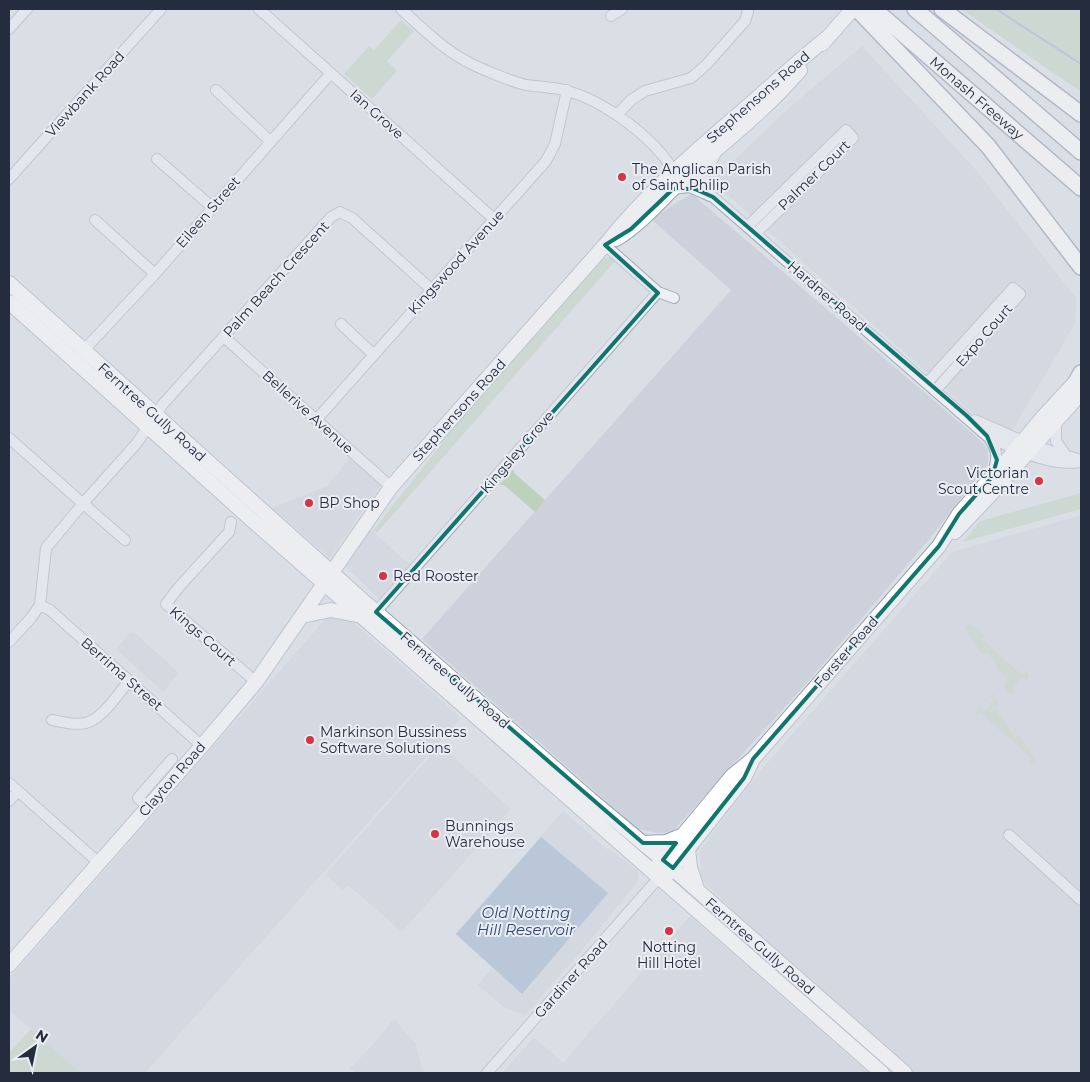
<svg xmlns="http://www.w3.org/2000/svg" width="1090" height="1082" font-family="Montserrat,sans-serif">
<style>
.built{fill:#ccd1db}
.green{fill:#bfd1bb}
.water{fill:#92aaca}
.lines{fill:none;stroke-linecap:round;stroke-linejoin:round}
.stream{stroke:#92aaca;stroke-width:2}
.minor-casing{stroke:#a3a9b3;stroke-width:12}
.major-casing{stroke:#99a2b3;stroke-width:16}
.highway-casing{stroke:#818b9e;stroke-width:18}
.minor{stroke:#edeff5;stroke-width:10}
.major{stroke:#fff;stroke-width:14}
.highway{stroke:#fff;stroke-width:15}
.marked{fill:none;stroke:#0f766e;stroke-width:4;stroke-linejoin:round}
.poi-dot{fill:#d63444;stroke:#eaedf4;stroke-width:2}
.labels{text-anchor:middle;stroke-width:4;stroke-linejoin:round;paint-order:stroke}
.street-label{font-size:14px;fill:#242c3d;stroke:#eaedf4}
.poi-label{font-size:14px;fill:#242c3d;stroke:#eaedf4;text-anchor:start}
.water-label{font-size:15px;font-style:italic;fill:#2c4873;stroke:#eaedf4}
</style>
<rect width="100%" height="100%" fill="#dadfe6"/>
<path class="built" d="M862 46 976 170 1076 298 1075 324 1012 431 969 410 712 181 791 106Z
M689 195H693L980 440 988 450V464L931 537 805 685 672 832 657 833 638 829 422 639 731 290 651 219Z
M350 458 380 486 330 558 272 508 327 486Z
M1081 515V1073H909L798 974 701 879 700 850 761 770 952 552Z
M371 530 411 566 380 600 345 566Z
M336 607 461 718 145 1073H81L9 1010V979Z
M130 633H135L177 671 178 674 163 692 116 649Z
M440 745 511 809 402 932 348 885 343 890 325 875Z
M563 811 607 849 625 860 638 871V881L583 949 525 1015 505 1008 478 985 492 968 455 934Z
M690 916 869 1073H502L534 1037 563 1063Z
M394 1019 416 1044 423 1073H355L350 1068 366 1052Z"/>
<path class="green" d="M961 9H1081V92Z
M401 20 414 31 387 61 397 71 372 99 344 74 369 46 374 50Z
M609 257 616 260 377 533 374 530C398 497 426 466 450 432L602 260Z
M514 469V473L545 500 535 512 504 485H499Z
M1081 493V509L963 542 980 521Z
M970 624 985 635 982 639 1022 675 1025 671 1028 674V678L1026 680 1022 677 1012 689 1015 693 1012 695 1009 694 1004 686 1008 682 987 652 983 655 966 630V626Z
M992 694H993L999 705 995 708 1015 738 1019 735 1036 761 1034 765 1028 762 1031 758 980 713 977 717 976 712 979 707 985 711 994 700 990 696Z
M31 1029 81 1073H9V1053Z"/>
<path class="water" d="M541 837 608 893 522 994 456 934Z"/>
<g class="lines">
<path class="stream" d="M996 9 1081 64"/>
<defs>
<path id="minor" d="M259 9 494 219
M401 9C421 27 442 48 466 61 478 68 513 82 526 85 539 87 554 87 567 91 603 100 656 139 674 172
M611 16 622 9
M9 29 27 9
M216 90 270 141
M617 115 631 100 645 91 691 78 706 65 745 21 748 12 747 9
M157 159 212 207
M690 172 713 197 987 436C1016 449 1048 467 1081 462
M9 179 161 9
M704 186 705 174 716 153
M673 189 689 187 710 196
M95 220 155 274
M747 227 846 130 853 138 755 234
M658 292 674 298
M341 324 373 354
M224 337 391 487
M84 350 155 274 331 73
M927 383 1013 288 1020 294 935 391
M317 419 546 161 555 144 567 90
M975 420 1034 446 1081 460
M1056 422V441L1065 454
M988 436C998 451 998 456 993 474
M9 438 80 501
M86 500 137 443 163 404 331 217 340 212 352 218 431 289
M87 507 125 540
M231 522 229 532 179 587 166 604 256 682
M40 605 50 610 202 746
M376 612 658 292 605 245
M9 642 31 618 40 605 46 548 80 507
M52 720C63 722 80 727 91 721 106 713 118 694 129 681
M9 783 99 863
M9 801 18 791
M148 807 138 798 172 759
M1009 835 1081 900
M487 1073 655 882 663 880"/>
<path id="major" d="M822 44 853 9
M616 239C644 222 666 194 690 172 728 139 768 108 800 70
M9 283 360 598 590 799 663 860 905 1073
M9 302 253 521 882 1073
M955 532 992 493 1081 393
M302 616 331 610 357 615
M643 843 666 842 681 836
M688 849 690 868 697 889
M658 865 732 776 753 759 939 546 959 514 1008 459 1043 417 1081 376
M668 874 744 778 752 761
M9 965 202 746 256 682 391 487 605 245C645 195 693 153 741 112 770 87 798 61 828 37"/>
<g id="highway">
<path d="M857 9 988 146 1081 267"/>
<path id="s1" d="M874 9 1081 188"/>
<path d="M915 9 1081 152"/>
<path d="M942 9 1081 114"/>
<path d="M1076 382 1081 373"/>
</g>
</defs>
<use href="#minor" class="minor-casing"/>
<use href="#major" class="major-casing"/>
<use href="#highway" class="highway-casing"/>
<use href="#minor" class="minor"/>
<use href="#major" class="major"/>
<use href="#highway" class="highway"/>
</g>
<path d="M0 0H1090V1082H0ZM673 189H695L713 197 967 416 987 436 997 460 992 477 959 514 939 546 753 759 744 778 673 868 663 860 676 843H643L376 612 658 293 605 245 631 229Z" fill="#dadfe6" fill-opacity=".55" fill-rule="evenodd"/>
<path class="marked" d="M673 189H695L713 197 967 416 987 436 997 460 992 477 959 514 939 546 753 759 744 778 673 868 663 860 676 843H643L376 612 658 293 605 245 631 229Z"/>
<g class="poi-dot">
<circle cx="622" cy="177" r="5"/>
<circle cx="1039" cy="481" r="5"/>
<circle cx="309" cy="503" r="5"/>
<circle cx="383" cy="576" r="5"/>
<circle cx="310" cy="740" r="5"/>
<circle cx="435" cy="834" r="5"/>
<circle cx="669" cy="931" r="5"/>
</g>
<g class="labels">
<g class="street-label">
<text transform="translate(85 94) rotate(-48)" y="5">Viewbank Road</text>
<text transform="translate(758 97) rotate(-41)" y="5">Stephensons Road</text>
<text dy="5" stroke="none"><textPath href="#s1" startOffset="136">Monash Freeway</textPath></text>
<text transform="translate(377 114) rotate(42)" y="5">Ian Grove</text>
<text transform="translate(814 175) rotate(-44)" y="5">Palmer Court</text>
<text transform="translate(208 212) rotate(-49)" y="5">Eileen Street</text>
<text transform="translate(456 262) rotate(-48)" y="5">Kingswood Avenue</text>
<text transform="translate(276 279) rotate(-48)" y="5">Palm Beach Crescent</text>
<text transform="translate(827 296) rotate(41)" y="5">Hardner Road</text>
<text transform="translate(984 335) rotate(-49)" y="5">Expo Court</text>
<text transform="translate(459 410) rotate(-48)" y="5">Stephensons Road</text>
<text transform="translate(152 412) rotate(42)" y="5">Ferntree Gully Road</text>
<text transform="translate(308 412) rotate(42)" y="5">Bellerive Avenue</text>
<text transform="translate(517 452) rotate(-49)" y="5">Kingsley Grove</text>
<text transform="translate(203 636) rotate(41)" y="5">Kings Court</text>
<text transform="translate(846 652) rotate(-49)" y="5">Forster Road</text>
<text transform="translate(122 674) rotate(41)" y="5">Berrima Street</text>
<text transform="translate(455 680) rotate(41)" y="5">Ferntree Gully Road</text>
<text transform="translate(172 779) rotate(-49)" y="5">Clayton Road</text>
<text transform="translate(760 946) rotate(41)" y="5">Ferntree Gully Road</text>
<text transform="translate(571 978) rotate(-48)" y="5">Gardiner Road</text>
</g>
<g class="poi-label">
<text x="632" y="174">The Anglican Parish<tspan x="632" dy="16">of Saint Philip</tspan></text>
<text x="1029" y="478" text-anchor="end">Victorian<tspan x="1029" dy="16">Scout Centre</tspan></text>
<text x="319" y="508">BP Shop</text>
<text x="393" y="581">Red Rooster</text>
<text x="320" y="737">Markinson Bussiness<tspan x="320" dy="16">Software Solutions</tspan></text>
<text x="445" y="831">Bunnings<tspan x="445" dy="16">Warehouse</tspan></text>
<text x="669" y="952" text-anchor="middle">Notting<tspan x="669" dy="16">Hill Hotel</tspan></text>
</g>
<g class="water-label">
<text x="526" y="918">Old Notting<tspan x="526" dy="17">Hill Reservoir</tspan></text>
</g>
</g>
<rect width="1090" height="1082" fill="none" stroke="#242c3d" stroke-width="20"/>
<g transform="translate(35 1047) rotate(33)" stroke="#eaedf4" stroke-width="4" paint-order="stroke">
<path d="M0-4L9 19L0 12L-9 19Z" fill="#242c3d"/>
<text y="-8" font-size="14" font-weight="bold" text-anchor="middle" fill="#242c3d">N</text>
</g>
</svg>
